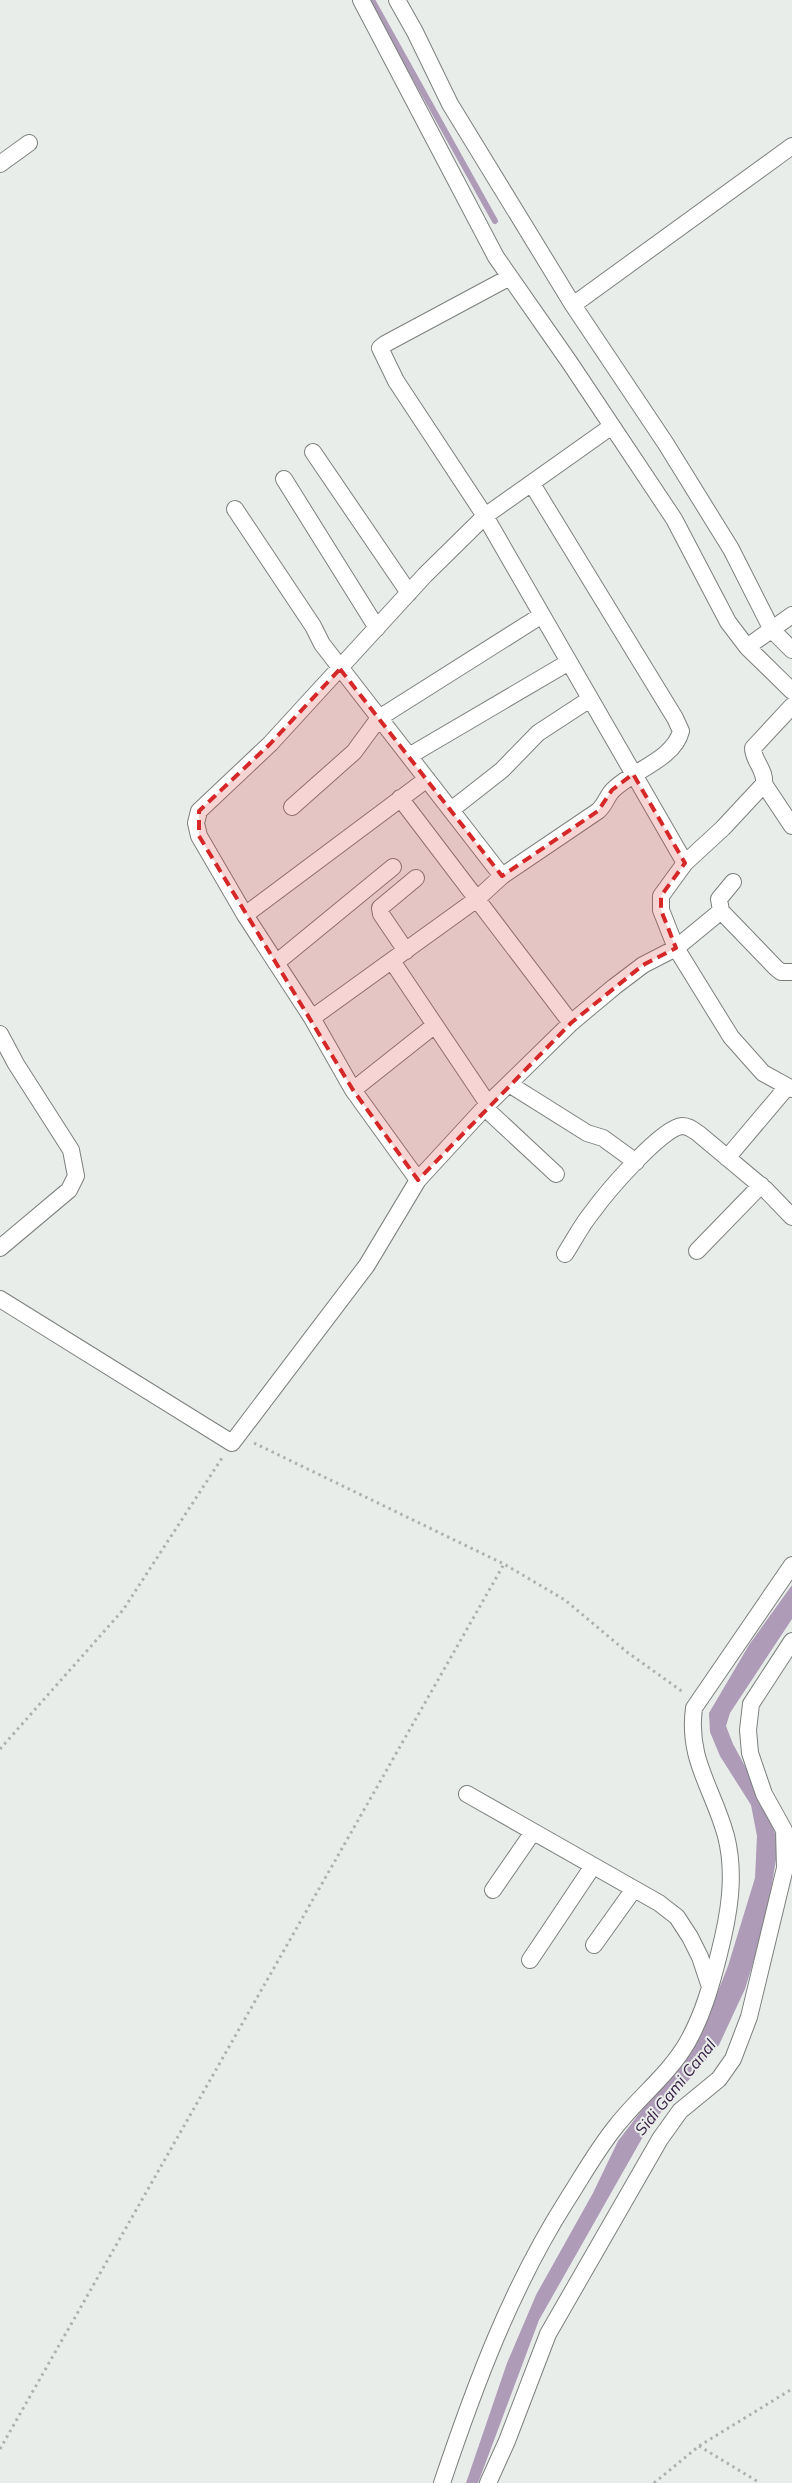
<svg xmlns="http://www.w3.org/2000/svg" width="792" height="2483" font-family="Mulish,sans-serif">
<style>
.water{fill:#ad9bb7}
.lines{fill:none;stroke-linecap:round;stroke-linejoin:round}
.stream{stroke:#ad9bb7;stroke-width:6}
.minor-casing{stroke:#7c807d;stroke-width:18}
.path{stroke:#aeb1af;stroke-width:3;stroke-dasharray:2.5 4;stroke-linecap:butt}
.minor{stroke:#fff;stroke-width:16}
.marked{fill:#d62828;fill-opacity:0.2;stroke:#d62828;stroke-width:4;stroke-dasharray:10 6;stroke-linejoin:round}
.labels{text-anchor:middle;stroke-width:4;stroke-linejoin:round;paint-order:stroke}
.water-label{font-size:16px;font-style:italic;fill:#3a2047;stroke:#e9edea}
</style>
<rect width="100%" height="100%" fill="#e9edea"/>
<path class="water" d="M792 1585V1619L730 1713 726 1726 733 1744 770 1812 778 1847 766 1921 745 1989 719 2045 649 2126 539 2320 478 2483H466L507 2363 536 2295 593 2193 618 2141 702 2032 728 1966 755 1878 757 1836 751 1805 720 1756 710 1732 709 1713 749 1645Z"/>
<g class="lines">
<path class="stream" d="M372 0 495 221"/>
<defs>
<path id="minor" d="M361 0 496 257 570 363 674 519 728 622 747 647 792 691
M397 0 415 32 450 104 573 305 666 444 731 549 772 630 792 650
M0 164 29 143
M510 277 385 344 380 348 396 381 485 516 685 863
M573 305 792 146
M313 452 409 593
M284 479 377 628
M235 509 313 626 322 644 502 876
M747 647 792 615
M792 706 753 748C753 761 766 770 764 784L723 828 685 863 661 896V910L676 948 731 1037 763 1073 792 1089
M409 756 569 662
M764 784 792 826
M400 798 571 1023
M292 807 354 752 379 718 542 615
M451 810 502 770 538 733 590 699
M721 911 776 968 781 972H792
M245 915 427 779
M406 951 381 914 380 908 416 878
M392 961 488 1104
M276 963 393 867
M312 1018 477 899 502 876 598 811C606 804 607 795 614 789 634 770 674 759 681 731L675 718 532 484
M0 1034 16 1064 71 1150 76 1176 69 1190 0 1248
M509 1084 587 1133 603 1138 636 1162
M353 1090 435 1025
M485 1108 556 1174
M727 1158 787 1087
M418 1180 353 1090 312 1018 245 915 199 836 196 823 199 811 270 744 425 575 485 516 612 426
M697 1251 761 1185
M565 1254C574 1240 582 1224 593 1211 606 1193 662 1127 682 1126 689 1126 693 1130 699 1134L766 1190 792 1217
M0 1299 232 1443 367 1265 418 1180 488 1104 571 1023 614 987 643 965 676 948 721 911 719 899 733 882
M467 1794 659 1903 677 1917 690 1937 700 1957 710 1987
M493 1890 533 1832
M594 1945 634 1889
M530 1960 593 1866
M442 2483C475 2385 511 2288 567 2200 583 2175 598 2148 617 2125 639 2097 669 2074 687 2043 703 2015 711 1986 719 1954 729 1915 736 1875 726 1836 713 1788 687 1760 694 1708L792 1565
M488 2483 507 2441 548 2334 660 2139 680 2111 719 2079 733 2059 749 2017 785 1868 784 1830 764 1794 750 1753 748 1730 751 1704 792 1641"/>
</defs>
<use href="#minor" class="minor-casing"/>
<path class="path" d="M254 1443 504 1564 565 1600 627 1652 683 1692
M0 1749 123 1610 222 1458
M699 2446 760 2483
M0 2449 504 1564
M654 2483 699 2446 792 2389"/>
<use href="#minor" class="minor"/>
</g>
<path class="marked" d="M340 669 502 876 598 811 612 790 633 774 685 863 661 896V910L676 948 643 965 571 1023 418 1180 353 1090 199 836V811L270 744Z"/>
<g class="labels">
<g class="water-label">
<text transform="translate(675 2087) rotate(-51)" y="6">Sidi Gami Canal</text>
</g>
</g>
</svg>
